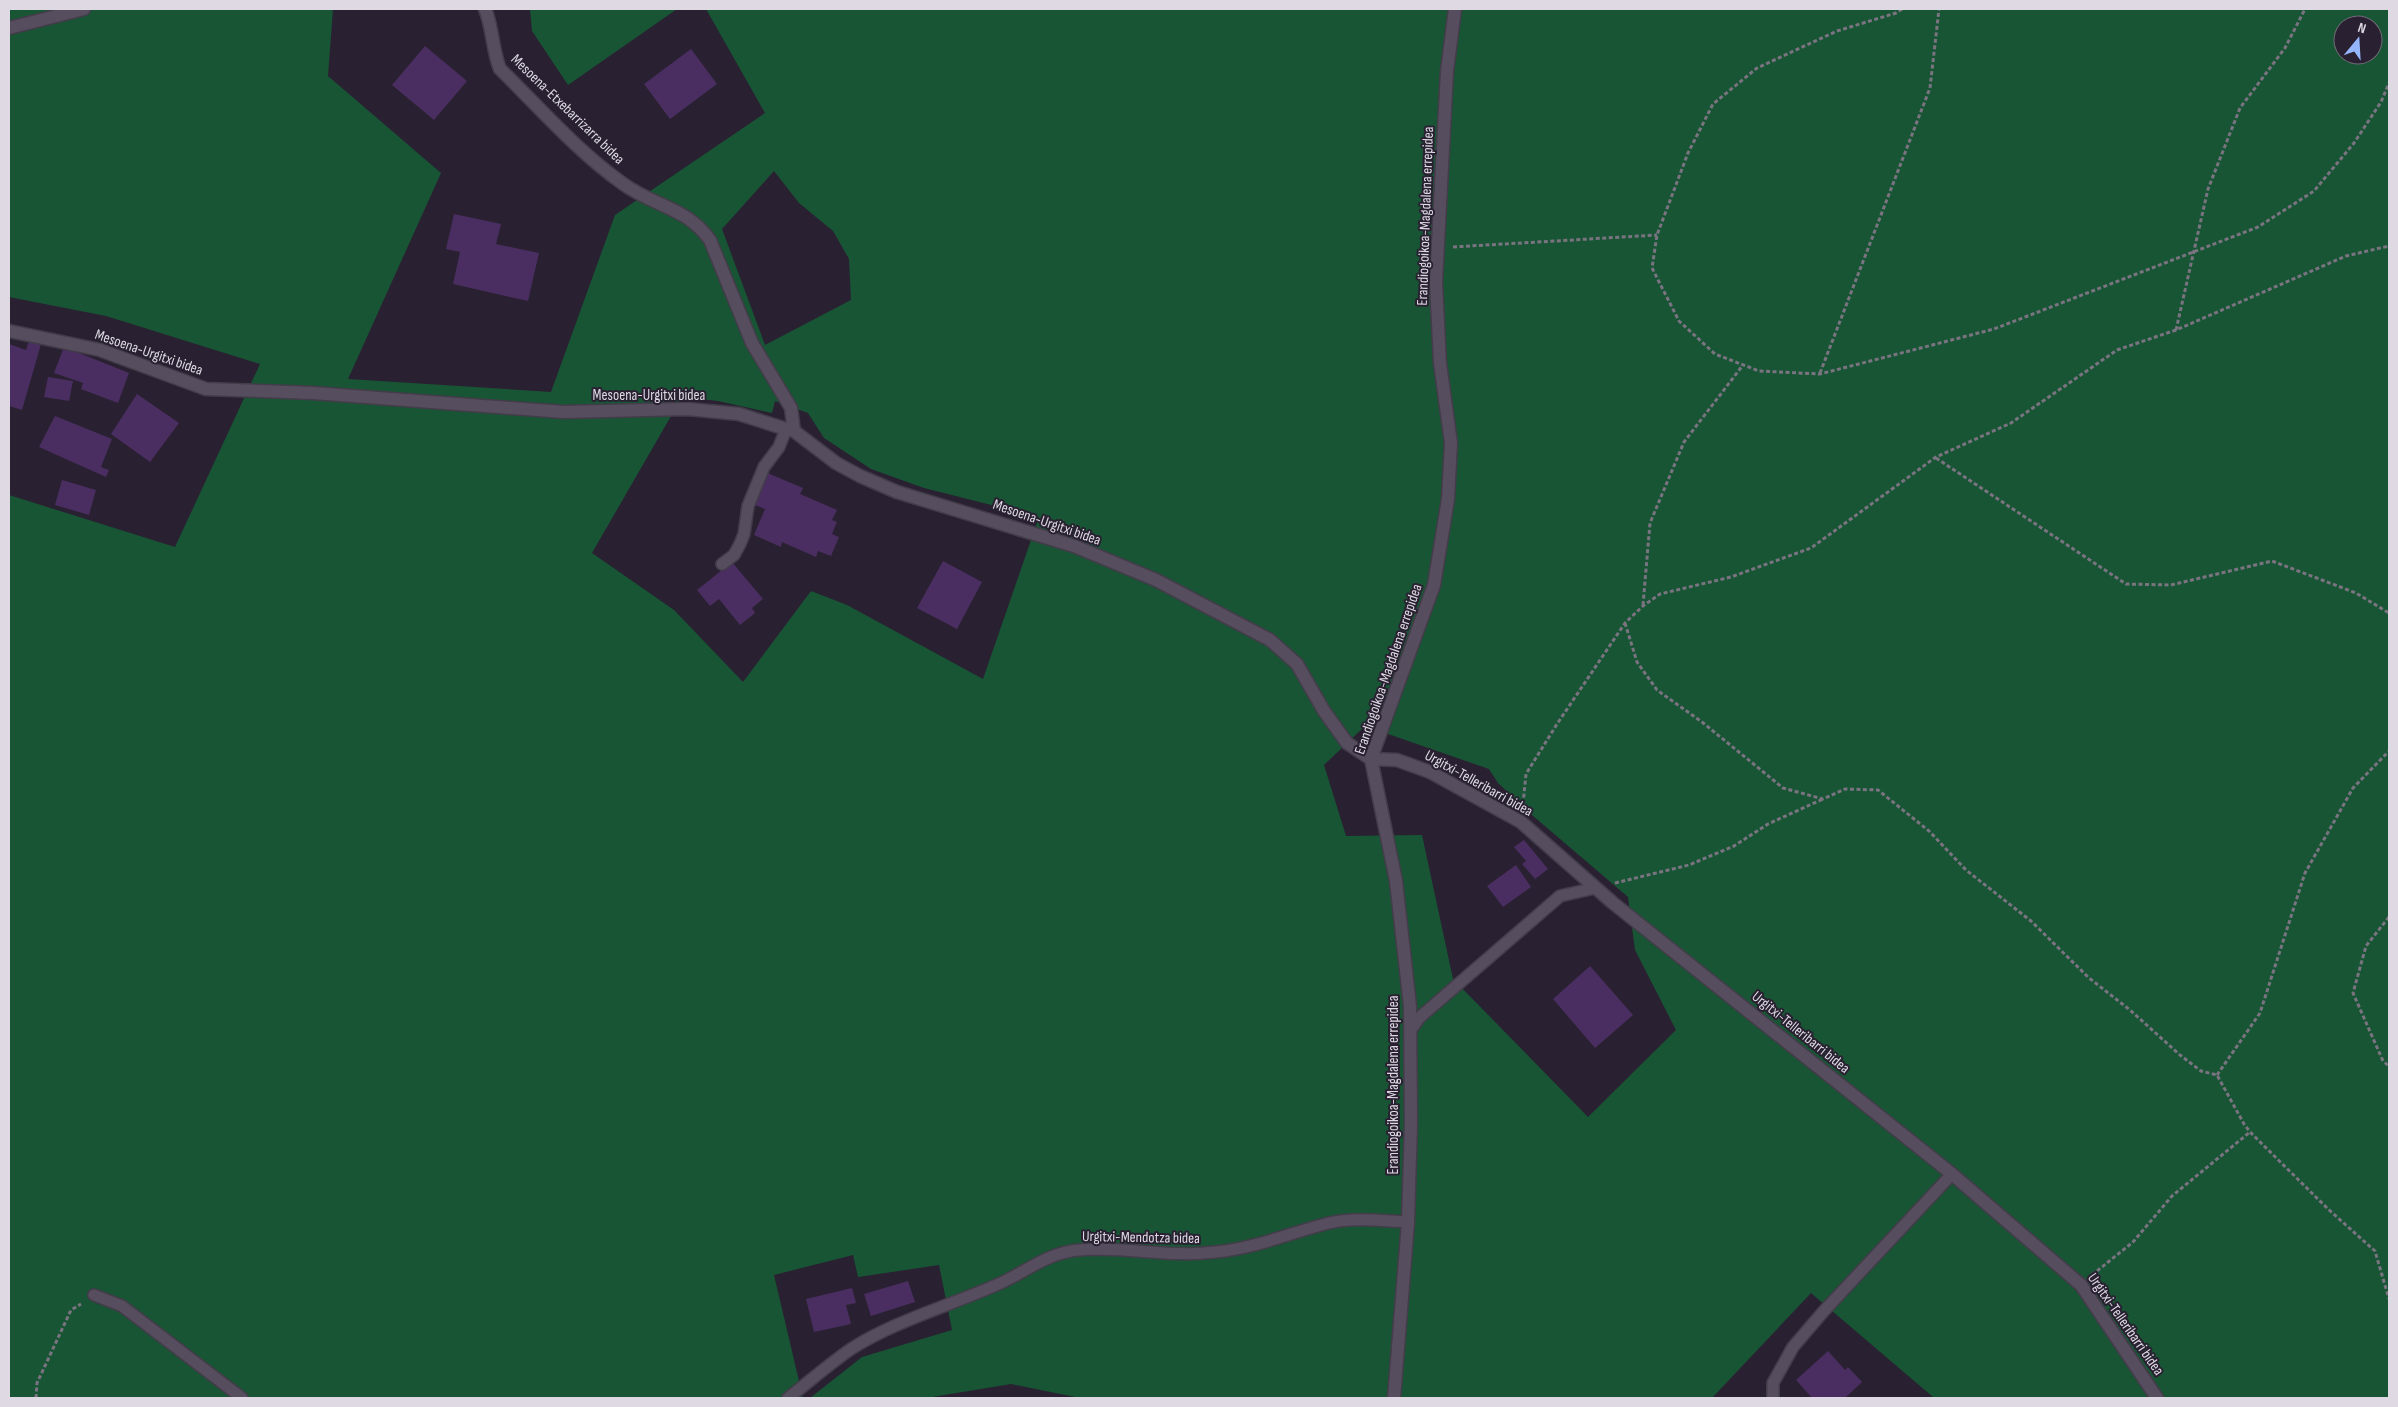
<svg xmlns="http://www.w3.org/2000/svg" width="2398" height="1407" font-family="'Sofia Sans Condensed',sans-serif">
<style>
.green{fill:#185535;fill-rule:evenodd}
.building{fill:#4a2e61}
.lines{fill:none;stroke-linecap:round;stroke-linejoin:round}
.service-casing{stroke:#433c49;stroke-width:14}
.minor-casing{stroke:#433c49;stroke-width:15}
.path{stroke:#7a7481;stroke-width:3;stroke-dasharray:4 2.5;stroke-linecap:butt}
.service{stroke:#564d5f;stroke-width:11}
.minor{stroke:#564d5f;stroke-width:12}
.labels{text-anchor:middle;stroke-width:4;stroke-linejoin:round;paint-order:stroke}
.street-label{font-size:15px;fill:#ded9e3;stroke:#292131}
</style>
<rect width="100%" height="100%" fill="#292131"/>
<path class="green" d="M9 9H333L328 76 441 173 348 379 551 392 615 215 765 113 706 9H2389V1398H1932L1933 1397 1811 1293 1712 1398H1080L1011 1384 926 1398H810L862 1357 952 1330 939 1265 858 1277 853 1255 774 1275 803 1398H9V495L175 547 260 364 106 316 9 297ZM2343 25H2373V55H2343ZM774 171 799 203 833 231 849 259 851 300 765 345 722 229ZM682 397 718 401 772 413 775 401 808 413 824 438 871 469 924 488 1039 517 983 679 847 605 811 591 743 682 674 610 592 553ZM1365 726 1489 769 1498 783 1532 815 1628 897 1635 950 1676 1030 1588 1117 1453 979 1422 835 1346 836 1324 765Z
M530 9H677L568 85 532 31Z"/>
<path class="building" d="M425 46 467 81 434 120 392 85Z
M691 49 717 84 670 119 644 84Z
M454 214 501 224 496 244 539 253 528 301 453 284 460 252 446 249Z
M29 341 41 344 22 410 9 406V344L26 350Z
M64 347 129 373 118 403 81 389 83 383 54 373Z
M48 377 73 381 69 401 44 397Z
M137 394 179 423 150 462 111 434Z
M55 416 112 439 101 467 109 470 106 477 39 447Z
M765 472 803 488 800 494 837 510 832 520 837 522 832 534 839 537 831 556 818 551 816 557 782 542 781 547 754 535 765 509 752 504Z
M62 480 96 490 89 515 55 505Z
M943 561 982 582 957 629 917 608Z
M732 562 763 599 752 608 755 613 740 625 719 599 710 606 697 590Z
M1524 840 1548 869 1535 879 1522 864 1526 861 1514 847Z
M1516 865 1531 887 1503 907 1487 886Z
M1590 966 1633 1015 1595 1048 1553 999Z
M908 1281 915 1302 871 1316 864 1294Z
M852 1288 856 1303 846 1305 851 1324 814 1332 806 1299Z
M1828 1351 1845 1370 1848 1367 1862 1382 1845 1398H1812L1796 1380Z"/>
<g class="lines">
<defs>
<path id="service" d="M722 564 734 555 740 544 744 534 748 506 764 467 779 447 786 429
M1411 1030 1419 1018 1560 896 1595 888
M94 1295 122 1306 242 1398
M788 1398C809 1382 829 1364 851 1349 894 1321 955 1304 1003 1282 1028 1270 1050 1252 1079 1250 1125 1246 1169 1258 1215 1252 1257 1248 1289 1233 1329 1223 1354 1217 1383 1221 1408 1222
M1773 1398V1383L1793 1347 1823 1312 1952 1174"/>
<path id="minor" d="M485 9C493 28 492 49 500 69 539 107 577 151 622 183 654 207 685 206 710 240L752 343 791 408 794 431
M9 28 84 9
M9 331 100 350 206 389 313 393 564 412 688 409 739 414 786 429 794 431 836 463 860 476 897 492 1074 546 1156 580 1270 640 1297 664 1324 711 1347 743 1371 759
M1371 759 1397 760 1430 772 1521 822 1613 903 1952 1174 2081 1285 2157 1398
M1394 1398 1408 1222 1411 1123 1410 1006 1396 881 1371 759 1434 585 1448 499 1451 443 1440 363 1436 282 1447 71 1455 9"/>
</defs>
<use href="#service" class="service-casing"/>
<use href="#minor" class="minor-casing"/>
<path class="path" d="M1902 9 1896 13 1837 31 1757 68 1713 104 1688 153 1657 235 1652 268 1679 321 1715 354 1759 371 1820 374 1994 329 2258 227 2314 191 2354 143 2381 102 2389 83
M1453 247 1657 235
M2176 330 2208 189 2240 108 2285 48 2305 9
M1820 373 1930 88 1939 9
M1936 458 2126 584 2171 585 2272 561 2356 593 2389 613
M1643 605 1650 523 1684 442 1743 365
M1625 623 1637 662 1657 690 1702 722 1783 788 1823 799 1845 789 1878 790 1929 831 1966 870 2031 921 2089 978 2130 1010 2180 1055 2201 1071 2217 1075 2244 1124 2250 1132 2328 1209 2375 1251 2389 1299
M1523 804 1526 774 1557 724 1625 623 1643 606 1660 594 1731 577 1811 548 1936 457 2011 423 2117 350 2176 330 2346 256 2389 246
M1615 883 1689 865 1734 846 1768 824 1823 799
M2389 917 2366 946 2353 993 2383 1061 2389 1066
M2217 1075 2260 1013 2305 873 2353 788 2389 751
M2092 1275 2133 1242 2172 1196 2250 1132
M36 1398 37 1383 71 1310 81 1304"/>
<use href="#service" class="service"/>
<use href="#minor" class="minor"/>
</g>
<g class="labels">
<g class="street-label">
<text transform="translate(568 109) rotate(44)" y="5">Mesoena-Etxebarrizarra bidea</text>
<text transform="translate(1425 216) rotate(-88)" y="5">Erandiogoikoa-Magdalena errepidea</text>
<text transform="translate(149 352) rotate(19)" y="5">Mesoena-Urgitxi bidea</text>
<text x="649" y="400">Mesoena-Urgitxi bidea</text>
<text transform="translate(1047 522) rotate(19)" y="5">Mesoena-Urgitxi bidea</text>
<text transform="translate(1388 669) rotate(-71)" y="5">Erandiogoikoa-Magdalena errepidea</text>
<text transform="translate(1479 783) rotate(29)" y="5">Urgitxi-Telleribarri bidea</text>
<text transform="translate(1801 1032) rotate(39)" y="5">Urgitxi-Telleribarri bidea</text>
<text transform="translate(1393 1085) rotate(-90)" y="5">Erandiogoikoa-Magdalena errepidea</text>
<text transform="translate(1141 1237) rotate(1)" y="5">Urgitxi-Mendotza bidea</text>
<text transform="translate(2126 1324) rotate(55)" y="5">Urgitxi-Telleribarri bidea</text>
</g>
</g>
<rect width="2398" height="1407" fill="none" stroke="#ded9e3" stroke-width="20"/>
<g transform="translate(2358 40) rotate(18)"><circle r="24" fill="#292131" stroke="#716b78"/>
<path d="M0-4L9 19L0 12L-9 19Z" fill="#95b6fd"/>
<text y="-8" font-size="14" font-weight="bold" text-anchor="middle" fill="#ded9e3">N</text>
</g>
</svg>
